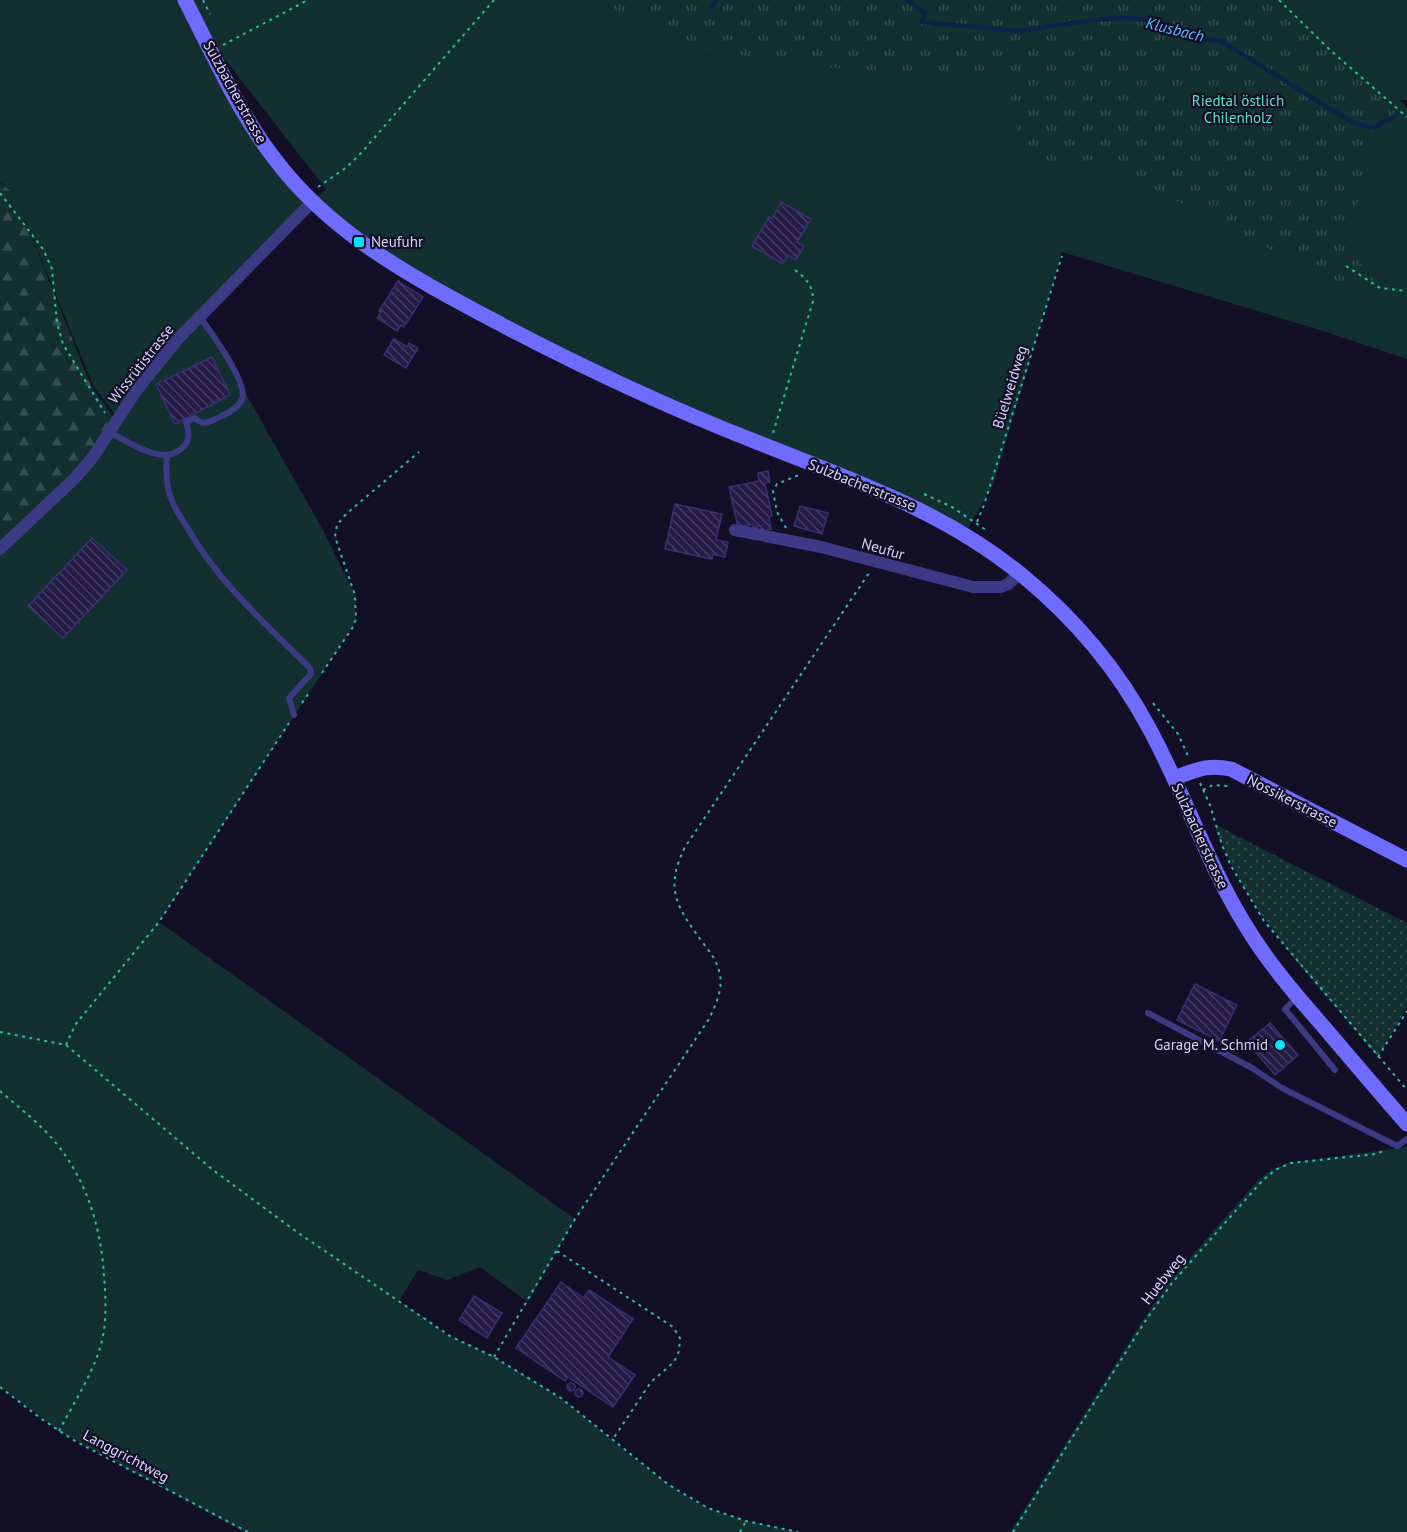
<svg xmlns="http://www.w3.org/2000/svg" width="1407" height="1532" font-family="'PT Sans',sans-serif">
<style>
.grass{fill:#12302f;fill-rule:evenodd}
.forest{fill:url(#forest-firs)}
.park{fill:url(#park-tufts)}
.garden{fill:url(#garden-dots)}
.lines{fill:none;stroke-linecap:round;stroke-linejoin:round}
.stream{stroke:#0c2248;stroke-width:4.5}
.building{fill:url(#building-back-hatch);stroke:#3b2d73;stroke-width:1.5}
.path{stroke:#2fb8b0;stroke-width:2;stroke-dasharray:3 4.5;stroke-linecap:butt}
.lane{stroke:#3d3a85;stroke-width:6}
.street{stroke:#3d3a85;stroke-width:12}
.secondary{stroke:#6f6bff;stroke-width:15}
.poi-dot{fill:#00e5ff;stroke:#130f26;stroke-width:2}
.labels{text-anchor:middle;stroke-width:4.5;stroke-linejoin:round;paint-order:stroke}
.street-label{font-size:15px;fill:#d9d4ff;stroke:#130f26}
.park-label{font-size:15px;fill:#5fe0c0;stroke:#130f26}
.poi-label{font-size:15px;fill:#d9d4ff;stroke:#130f26;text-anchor:start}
.water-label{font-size:16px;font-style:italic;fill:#62b6ff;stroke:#130f26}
</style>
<defs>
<pattern id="forest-firs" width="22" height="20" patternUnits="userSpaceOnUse" patternTransform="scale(1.5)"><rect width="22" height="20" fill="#12302f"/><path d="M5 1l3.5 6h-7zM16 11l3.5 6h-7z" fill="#344d4e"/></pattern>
<pattern id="park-tufts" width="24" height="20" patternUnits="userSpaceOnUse" patternTransform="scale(1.5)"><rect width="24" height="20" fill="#12302f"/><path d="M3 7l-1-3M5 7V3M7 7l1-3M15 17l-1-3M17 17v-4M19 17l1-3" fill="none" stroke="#344d4e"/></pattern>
<pattern id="garden-dots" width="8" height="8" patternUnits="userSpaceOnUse" patternTransform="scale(1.5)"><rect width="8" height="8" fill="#12302f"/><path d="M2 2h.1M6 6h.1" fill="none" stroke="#344d4e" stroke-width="1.8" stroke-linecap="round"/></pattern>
<pattern id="building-back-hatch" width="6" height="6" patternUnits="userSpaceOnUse" patternTransform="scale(1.5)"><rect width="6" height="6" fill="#241b47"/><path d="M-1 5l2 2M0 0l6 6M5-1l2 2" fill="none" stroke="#433b63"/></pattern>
</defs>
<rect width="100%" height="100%" fill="#130f26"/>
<path class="grass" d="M0 0H1407V100H1399L1407 108V359L1323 331 1062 252 993 485 965 534 768 447 452 299 312 202 201 315 322 528 355 595 356 619 348 634 159 922 575 1219 528 1302 480 1267 447 1280 418 1270 399 1301 450 1336 494 1357 561 1398 634 1458 669 1485 705 1507 743 1520 797 1532H244L59 1431 0 1387V550L116 416 93 385 14 193 0 182ZM202 30 326 189 312 202 230 90Z
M1407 1147V1532H1010L1143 1320 1168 1283 1258 1180 1271 1170 1287 1163Z"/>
<path class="forest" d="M0 183 14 193 91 386 114 418 94 453 0 548Z"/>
<path class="park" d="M594 0H1282L1382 95 1396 114 1382 122 1375 128 1347 247 1380 288 1347 289 1121 172 1022 158 1008 79 825 67 706 50Z"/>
<path class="garden" d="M1214 824 1407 923V1007L1378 1057C1318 985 1246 914 1214 824Z"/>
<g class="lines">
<path class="stream" d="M907 0 925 13 922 22 1019 31 1092 20 1123 18 1147 20 1204 39 1221 41 1353 123 1375 128 1382 122 1394 118 1396 114
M712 7 717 0"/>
</g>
<path class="building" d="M781 202 811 219 797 242 804 246 796 260 788 255 783 264 752 246 769 217 772 219Z
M398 281 423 297 404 327 401 325 397 331 377 318 381 312 379 311Z
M394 339 407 347 409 343 418 348 406 368 384 355Z
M212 357 230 395 175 424 156 384Z
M768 471 770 482 765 483 772 516 769 517 771 529 762 531 761 526 753 528V524L741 527 740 523H737L729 487 759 481 758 473Z
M675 504 722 514 716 540 728 542 725 557 713 554 712 559 665 549Z
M800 506 828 513 822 534 794 526Z
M92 538 127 570 63 638 28 606Z
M1195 984 1237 1005 1219 1041 1177 1020Z
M1270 1023 1298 1055 1275 1075 1247 1042Z
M561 1282 584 1298 589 1290 633 1319 608 1357 635 1375 613 1407 568 1377 565 1381 516 1348Z
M474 1296 502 1313 487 1338 459 1320Z
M567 1387a4 4 0 1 1 8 0a4 4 0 1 1-8 0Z
M575 1393a4 4 0 1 1 8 0a4 4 0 1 1-8 0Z"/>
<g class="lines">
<path class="path" d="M203 0 210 14
M1279 0 1330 50 1407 117
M223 45 308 0
M318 187 347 167 362 152 494 0
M0 193 43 249 52 269 57 323 63 344 105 413
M1346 266 1380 288 1407 291
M773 433 813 301C813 286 807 279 795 270
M924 494 952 507 986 530
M977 522 984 505 1062 256
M786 528 777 512 773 491 777 484 799 475
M322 673 353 627 356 619 355 595 335 537 337 525 346 514 419 452
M302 703 309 693
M1153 703 1178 734 1189 758
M1200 783 1210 805 1222 845 1231 866 1264 921 1407 1090
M1203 790 1213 785 1229 786
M0 1032 66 1045 213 1170 297 1232 450 1336 494 1357 561 1398 669 1485 708 1508 746 1521 798 1532
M66 1045 75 1025 159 922 289 723
M1378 1057 1407 1011
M0 1091C16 1105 33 1118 48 1134 84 1172 101 1224 104 1276 106 1299 107 1326 100 1348 91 1377 73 1404 59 1431
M557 1251 673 1327 680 1338 679 1351 674 1362 651 1382 613 1439
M494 1357 575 1219 709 1019C715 1006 723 990 720 975 718 963 711 953 703 943 677 907 664 890 685 847L869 573
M0 1387 40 1418 75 1441 248 1532
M740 1532 746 1521
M1013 1532 1146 1320 1172 1283 1262 1181 1275 1170 1291 1163 1376 1154 1383 1151"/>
<path class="lane" d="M109 432C129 442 161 466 181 449 191 441 189 432 186 422L195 418C202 425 207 423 215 419 224 415 238 409 242 400 249 383 210 331 200 317
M167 455C166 466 166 480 169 492 172 505 181 518 188 529 219 583 266 624 310 668L311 674 289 698 294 715
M1297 997 1285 1009 1335 1070
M1148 1013 1252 1068 1282 1088 1397 1146 1407 1139"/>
<path class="street" d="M735 530 821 547 973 587H1001L1008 584 1020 573
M0 549 75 478 93 457 136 391 177 340 312 202"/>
<path class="secondary" d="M185 0C213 54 237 110 274 158 333 237 418 280 502 325 584 368 667 407 754 441 849 479 943 510 1023 576 1074 618 1118 670 1149 728 1184 792 1206 861 1244 923 1266 960 1294 993 1323 1026 1351 1059 1379 1092 1407 1124
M1174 778C1197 770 1207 764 1231 769L1407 860"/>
</g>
<g class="poi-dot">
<rect x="353" y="236" width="12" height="12" rx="3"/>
<circle cx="1280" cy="1045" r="6"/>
</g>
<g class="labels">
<g class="street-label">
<text transform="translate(235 92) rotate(61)" y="5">Sulzbacherstrasse</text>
<text transform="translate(141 364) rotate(-52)" y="5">Wissrütistrasse</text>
<text transform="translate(1010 387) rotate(-73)" y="5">Büelweidweg</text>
<text transform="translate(862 485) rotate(22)" y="5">Sulzbacherstrasse</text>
<text transform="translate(883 549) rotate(16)" y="5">Neufur</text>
<text transform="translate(1292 801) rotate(27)" y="5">Nossikerstrasse</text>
<text transform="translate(1200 836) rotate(65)" y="5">Sulzbacherstrasse</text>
<text transform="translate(1163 1279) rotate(-52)" y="5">Huebweg</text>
<text transform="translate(126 1456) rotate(28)" y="5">Langgrichtweg</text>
</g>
<g class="park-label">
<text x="1238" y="106">Riedtal östlich<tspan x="1238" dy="17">Chilenholz</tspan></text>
</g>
<g class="poi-label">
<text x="371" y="247">Neufuhr</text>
<text x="1268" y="1050" text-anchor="end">Garage M. Schmid</text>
</g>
<g class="water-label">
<text transform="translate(1175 29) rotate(14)" y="6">Klusbach</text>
</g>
</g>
</svg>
